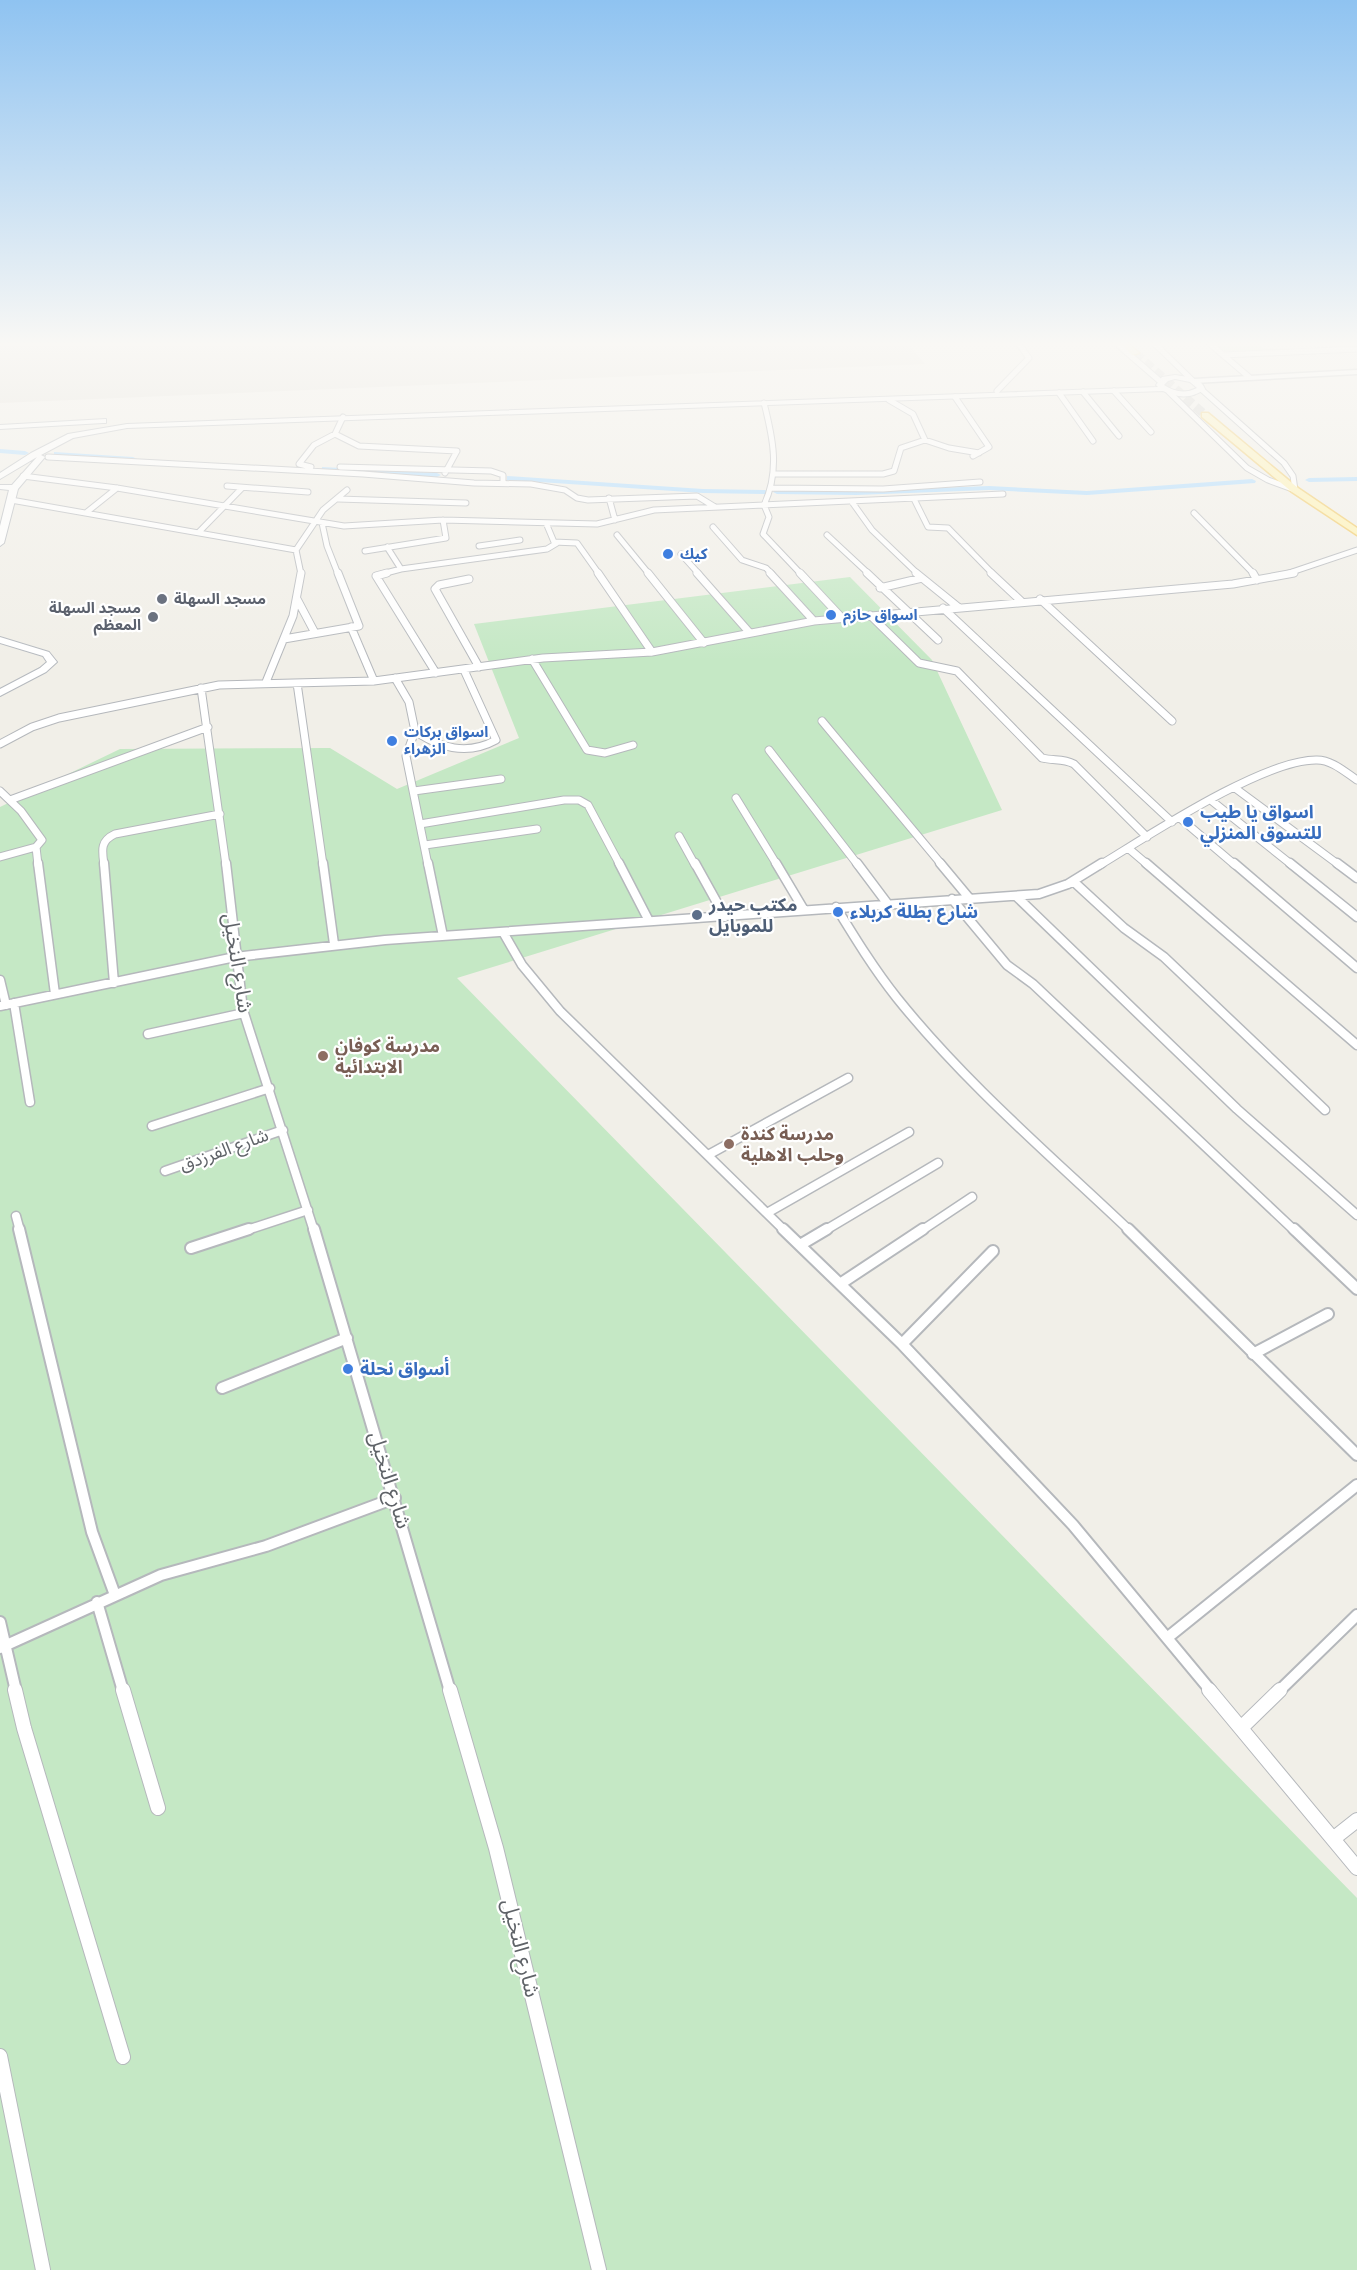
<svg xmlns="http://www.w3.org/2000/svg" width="1357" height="2270" font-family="'Golos Text','Noto Sans Arabic',sans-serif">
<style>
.education{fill:#e1ded6}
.green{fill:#c5e8c5}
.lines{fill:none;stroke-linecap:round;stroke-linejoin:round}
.canal{fill:#aadaff;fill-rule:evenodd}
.primary-tunnel{stroke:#ccccc8;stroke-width:9;stroke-dasharray:9 4.5;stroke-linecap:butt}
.minor-far4-casing{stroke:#b5b8bc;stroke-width:7}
.minor-far3-casing{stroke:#b5b8bc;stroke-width:9}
.minor-far2-casing{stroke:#b5b8bc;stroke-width:11}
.minor-far1-casing{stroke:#b5b8bc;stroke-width:14}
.minor-casing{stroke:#b5b8bc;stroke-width:16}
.tertiary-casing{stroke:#b5b8bc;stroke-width:3}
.secondary-casing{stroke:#b6babf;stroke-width:2}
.primary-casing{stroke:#f2c960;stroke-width:3}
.minor-far4{stroke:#fff;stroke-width:5}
.minor-far3{stroke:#fff;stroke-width:7}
.minor-far2{stroke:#fff;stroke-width:8}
.minor-far1{stroke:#fff;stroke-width:10}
.minor{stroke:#fff;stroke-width:14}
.tertiary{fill:#fff;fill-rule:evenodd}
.secondary{fill:#fff;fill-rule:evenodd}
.primary{fill:#fff2af;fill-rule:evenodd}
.shop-dot{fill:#3f7fe0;stroke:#fff;stroke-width:2}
.worship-dot{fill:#6b7280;stroke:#fff;stroke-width:2}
.service-dot{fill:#5c6f8a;stroke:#fff;stroke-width:2}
.education-dot{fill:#8d6e63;stroke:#fff;stroke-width:2}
.labels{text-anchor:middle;stroke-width:4.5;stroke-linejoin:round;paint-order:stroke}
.far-shop-label{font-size:15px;font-weight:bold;fill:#366cbe;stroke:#fff;text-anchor:start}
.far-worship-label{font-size:15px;font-weight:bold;fill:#5b616d;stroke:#fff;text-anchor:start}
.shop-label{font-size:18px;font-weight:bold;fill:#366cbe;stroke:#fff;text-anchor:start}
.service-label{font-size:18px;font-weight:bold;fill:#4e5e75;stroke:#fff;text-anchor:start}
.education-label{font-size:18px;font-weight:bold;fill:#785e54;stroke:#fff;text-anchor:start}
.street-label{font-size:18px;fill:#5f6368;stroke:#fff}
.near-street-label{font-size:21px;fill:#5f6368;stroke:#fff}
</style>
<rect width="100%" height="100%" fill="#f1efe8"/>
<path class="education" d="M0 343H907L925 364 0 403Z"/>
<path class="green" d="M1214 343H1258L1266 350 1224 351Z
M850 577 932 660 1002 810 457 978 1357 1898V2270H0V807L120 749 330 748 397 789 519 738 474 624Z"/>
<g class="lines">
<path class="canal" d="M0 449 25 451 29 453 25 455 0 453Z
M54 452 133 457 137 459 133 461 57 456H54Z
M322 467 437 473 441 475 437 477 325 471H322Z
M507 476 703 489 765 490 769 492 765 494 703 493 510 480H507Z
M1357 477V481L1309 482 1305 480 1309 478Z
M1252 479 1256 481 1255 483 1087 495 989 490 856 495 777 494 773 492 777 490 856 491 989 486 1087 491Z"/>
<path class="primary-tunnel" d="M1135 353 1205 415"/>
<defs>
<path id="minor-far4" d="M1116 343 1161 382
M1154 343 1192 380
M1209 343 1249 377
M1223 355 1357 349
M997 391 1029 358 1018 343
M1114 391 1151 432
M1083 392 1119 436
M1169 392 1247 468 1268 480 1295 490 1293 476 1284 463 1201 389
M1059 393 1093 441
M955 397 989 447 973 456
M764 403C773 438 780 471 764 505L769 517 763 534 801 574
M335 434 359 446 457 451 445 473
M925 440 949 448 979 453
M48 457 363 474 474 483 531 484 565 490 577 498 588 500 697 496 715 507
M311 467 299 464 314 445 335 434 343 417
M340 467 491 471 503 475V483
M773 474H883L894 471 901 448 925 440 913 414 889 400
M23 476 117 488 344 526 443 520 597 524 654 510 1003 494
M227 486 308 492
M771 488 883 489 980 482
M609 498 615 520
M338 499 466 503
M914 499 928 527 948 528 993 574
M11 500 296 550
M852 502 872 530 918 574
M87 512 117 488
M1194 513 1254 574
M322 523 327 546 338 574
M546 523 554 542 577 543 599 574
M713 527 742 560 766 568 772 574
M199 532 242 488
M617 535 649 574
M827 535 869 574
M479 546 520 540
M296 550 323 510 347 490
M296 550 301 574
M365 551 446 538 443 520
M681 554 699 574
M401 569 547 549 557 543
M382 574 401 569 387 547
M1286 574 1357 550"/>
<path id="minor-far3" d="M387 573 376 576 436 673
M598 573 652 652
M648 573 704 643
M697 573 749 632
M770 573 814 621
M800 573 842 618
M867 573 938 640
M916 573 958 607
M991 573 1021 601
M1253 573 1257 580
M469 579 439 585 435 589 479 667
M880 588 922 578
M297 599 315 633
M1040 599 1172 721
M943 608 1172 822
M870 615 919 663 957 671 1042 758C1054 761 1063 758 1074 764L1147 837
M351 627 374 681
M284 639 359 626 338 573
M532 659 587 750 605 753 633 745
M395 678 409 702 415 731 406 756 428 865
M266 682 293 616 301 573
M297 683 323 865
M201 688 226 865
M822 721 942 865
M415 731C440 748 467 756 496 740L464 670
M0 744 32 727 59 718 219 685 374 681 543 658 652 652 814 621 1233 584 1294 573
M769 750 858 865
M1235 788 1339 865
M0 791 21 811 42 840 36 847 0 857
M414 791 501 779
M736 798 777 865
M10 800 208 727
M1212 801 1292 865
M1180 818 1235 865
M420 824 564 800H579L588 805 620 865
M679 836 695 865
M425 845 537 829
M36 847 38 865
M1128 848 1148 865
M104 865C102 850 100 841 115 834L220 814
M1100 865C1148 836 1264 759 1317 760 1332 760 1345 772 1357 780"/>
<path id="minor-far2" d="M38 863 55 994
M104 863 114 983
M226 863 243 1010 314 1231
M323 863 334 944
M428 863 443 936
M619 863 649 921
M695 863 725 917
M776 863 804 910
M857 863 887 903
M940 863 970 899
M1146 863 1357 1045
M1234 863 1357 968
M1290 863 1357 917
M1337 863 1357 878
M1073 881 1124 928 1164 957 1325 1110
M1016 896 1237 1109 1357 1215
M952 899 1007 965 1033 984 1295 1231
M836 907C855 938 874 969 897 998 966 1084 1050 1155 1130 1231
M503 932 522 965 560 1011 785 1231
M0 980 6 1005
M14 1003 30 1102
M0 1006 235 957 385 940 1039 894 1068 884 1102 863
M148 1034 244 1013
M152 1126 270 1088
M708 1155 848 1078
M165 1171 283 1130
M767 1213 909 1132
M16 1216 20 1231
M244 1231 308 1210
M824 1231 938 1163
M921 1231 972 1197"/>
<path id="minor-far1" d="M19 1229 92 1532 115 1595
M314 1229 450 1691
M783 1229 902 1344 1073 1525 1211 1691
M1128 1229 1357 1455
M1294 1229 1357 1289
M800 1245 827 1229
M191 1248 249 1229
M840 1284 923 1229
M902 1344 993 1251
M1253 1354 1328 1314
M222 1388 347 1338
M97 1602 123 1691
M0 1622 16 1691
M1167 1638 1357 1485
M0 1648 161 1575 266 1546 395 1498
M1279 1691 1357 1615"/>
<path id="minor" d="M15 1690 24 1728 123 2057
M123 1690 158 1808
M450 1690 496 1848 599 2270
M1209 1690 1357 1868
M1241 1728 1280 1690
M1333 1839 1357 1820
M0 2056 43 2270"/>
<path id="tertiary" d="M1357 370V374L1194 383 1191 381 1194 379Z"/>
<path id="secondary" d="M1175 375C1186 377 1201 377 1205 389 1192 399 1177 398 1163 391L127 428 73 438 41 455 45 457 18 489 4 543 0 546V526L9 490 0 489V485H12L37 457 0 479V473L31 453 68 434 127 424 1158 387 1156 385 1162 377ZM1175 379 1190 382 1197 388C1185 394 1175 392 1164 385L1168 381Z
M106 419V423H103L0 429V425Z
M0 637 49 652 57 662 46 672 0 696V689L40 668 47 662 43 656 0 643Z"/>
<path id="primary" d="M1120 343H1128L1139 353 1132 355Z
M1202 413H1208L1298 488 1357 528V535L1292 492 1202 417Z"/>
</defs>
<use href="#minor-far4" class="minor-far4-casing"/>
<use href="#minor-far3" class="minor-far3-casing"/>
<use href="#minor-far2" class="minor-far2-casing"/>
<use href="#minor-far1" class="minor-far1-casing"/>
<use href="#minor" class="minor-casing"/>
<use href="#tertiary" class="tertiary-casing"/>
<use href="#secondary" class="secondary-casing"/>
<use href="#primary" class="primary-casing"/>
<use href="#minor-far4" class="minor-far4"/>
<use href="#minor-far3" class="minor-far3"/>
<use href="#minor-far2" class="minor-far2"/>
<use href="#minor-far1" class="minor-far1"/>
<use href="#minor" class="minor"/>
<use href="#tertiary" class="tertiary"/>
<use href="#secondary" class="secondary"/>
<use href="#primary" class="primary"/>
</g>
<linearGradient id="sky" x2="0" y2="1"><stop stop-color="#8fc3f1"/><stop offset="0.52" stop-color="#f9f8f5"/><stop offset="1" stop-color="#f9f8f5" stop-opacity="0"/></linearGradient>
<rect width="1357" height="661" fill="url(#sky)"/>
<g class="shop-dot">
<circle cx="668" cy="554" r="6"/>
<circle cx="831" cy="615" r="6"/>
<circle cx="392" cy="741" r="6"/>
<circle cx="1188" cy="822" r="6"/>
<circle cx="838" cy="912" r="6"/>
<circle cx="348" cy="1369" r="6"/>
</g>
<g class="worship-dot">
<circle cx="162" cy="599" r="6"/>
<circle cx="153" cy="617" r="6"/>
</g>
<circle class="service-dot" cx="697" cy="915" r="6"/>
<g class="education-dot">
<circle cx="323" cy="1056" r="6"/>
<circle cx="729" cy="1144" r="6"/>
</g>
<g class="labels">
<g class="far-shop-label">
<text x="680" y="559">كيك</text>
<text x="843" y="620">اسواق حازم</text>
<text x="404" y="737">اسواق بركات<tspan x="404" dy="17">الزهراء</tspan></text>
</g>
<g class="far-worship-label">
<text x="174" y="604">مسجد السهلة</text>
<text x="141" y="613" text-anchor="end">مسجد السهلة<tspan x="141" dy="17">المعظم</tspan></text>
</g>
<g class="shop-label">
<text x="1200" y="818">اسواق يا طيب<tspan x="1200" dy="21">للتسوق المنزلي</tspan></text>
<text x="850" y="918">شارع بطلة كربلاء</text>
<text x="360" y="1375">أسواق نحلة</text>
</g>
<g class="service-label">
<text x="709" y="911">مكتب حيدر<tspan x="709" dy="21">للموبايل</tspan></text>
</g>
<g class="education-label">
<text x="335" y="1052">مدرسة كوفان<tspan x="335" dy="21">الابتدائية</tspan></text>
<text x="741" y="1140">مدرسة كندة<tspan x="741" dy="21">وحلب الاهلية</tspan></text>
</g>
<g class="street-label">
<text transform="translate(224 1150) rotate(-20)" y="6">شارع الفرزدق</text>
</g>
<g class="near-street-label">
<text transform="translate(238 963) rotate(81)" y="7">شارع النخيل</text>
<text transform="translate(390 1480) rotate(73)" y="7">شارع النخيل</text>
<text transform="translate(521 1948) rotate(76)" y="7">شارع النخيل</text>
</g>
</g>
</svg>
